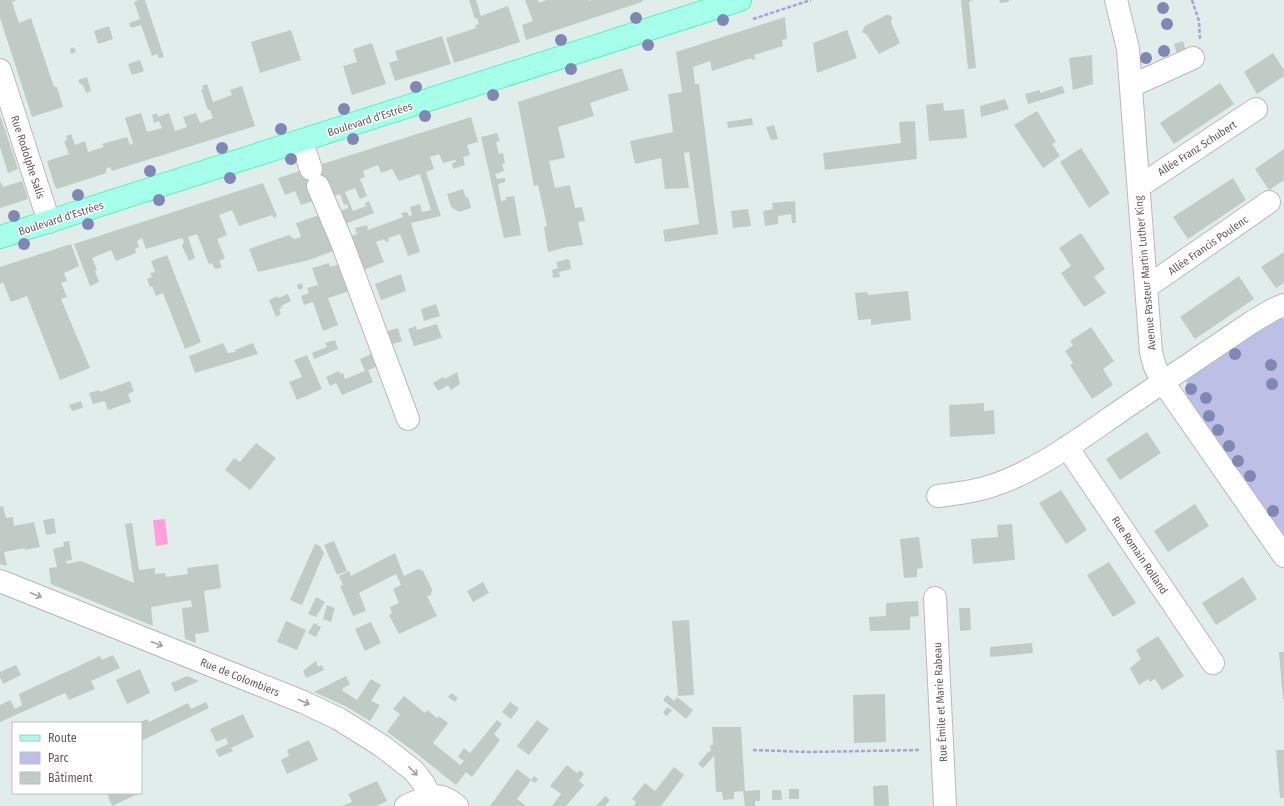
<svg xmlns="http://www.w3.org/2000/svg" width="1284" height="806" font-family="'Fira Sans Condensed',sans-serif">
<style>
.green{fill:#bdbfe6}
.water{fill:#ffa0db}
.building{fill:#c0cbc6}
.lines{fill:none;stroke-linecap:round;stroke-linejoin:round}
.minor-casing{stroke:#beb7ba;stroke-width:24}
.major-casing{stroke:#53f4be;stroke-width:24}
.path{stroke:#aba0d8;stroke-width:2.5;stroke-dasharray:4 2;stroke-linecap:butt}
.minor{stroke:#fff;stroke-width:22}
.major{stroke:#a5ffeb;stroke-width:22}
.tree{fill:#8187b4}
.oneway{stroke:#a19c9e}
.labels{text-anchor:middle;stroke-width:3;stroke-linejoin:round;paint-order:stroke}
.street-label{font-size:11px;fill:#635a5e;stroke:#fff}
</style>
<rect width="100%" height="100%" fill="#e1edea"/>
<path class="green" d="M1280 318 1284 319V538L1188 399C1184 389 1185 382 1191 373L1270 322Z"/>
<path class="water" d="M165 519 168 544 156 546 153 520Z"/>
<path class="building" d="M0 0H17L12 2 19 23 31 18 54 87H57L63 107 32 117 0 18Z
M139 0H145L164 57 159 58 157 54 152 56 141 25 131 28 129 23 140 19 134 2Z
M469 0H476L481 16 508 6 520 42 454 63 446 38 476 28 475 25 479 24 477 18 475 19Z
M525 0H538L539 3 546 0H589V1L592 0H645L641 1 642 2 526 40 522 25 533 21Z
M961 0H973L969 2 976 68 968 69Z
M999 0H1009V2L1000 3Z
M886 15H890L892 18 891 23 900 43 879 54 867 35 862 32 865 26Z
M785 17 787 39 782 40 783 46 754 55 756 59 752 60 751 58 712 71 710 61 693 67 695 84H699L718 234 665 242 663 230 699 224 689 152 684 153 689 188 665 189 661 158 635 164 630 141 673 132 668 94 682 92 676 52Z
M109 26 113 39 98 44 94 31Z
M291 30 301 60 260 73 251 42Z
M847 30 857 58 817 73 813 43Z
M442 36 451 64 395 81 389 63 398 60 395 51Z
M1183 41 1187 55 1178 58 1174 44Z
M372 43 386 84 352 95 343 66 357 62 353 49Z
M74 47 76 52 71 54 70 49Z
M1273 53 1284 70V76L1257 94 1244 72Z
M1092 55 1093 84 1073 90 1069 58Z
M140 60 144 71 132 75 128 64Z
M622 68 629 90 590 103 594 116 558 127 565 158 549 161 555 188 570 185 575 208 582 207 585 221 578 222 583 245 567 247 548 252 544 227 547 226 538 185 534 186 518 102Z
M87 77 91 91 86 93 83 85 80 84 78 80Z
M1220 83 1234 104 1174 144 1160 123Z
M207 84 213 102 232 95 230 90 242 86 255 126 112 171 110 167 106 169V173L57 189 54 184 47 161 69 154 64 141 67 140 66 136 71 134 75 145 85 141 88 152 104 147 102 144 127 137 130 145 133 143 125 118 141 113 147 132 162 128 159 121 154 123 152 115 157 113 158 117 169 113 175 131 187 127 183 117 196 113 200 123 213 118 210 110H208L201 90 203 89 202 86Z
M1062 86 1065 93 1028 104 1025 94 1040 90V93Z
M1005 99 1009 109 981 117 980 106Z
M943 103 944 111 964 109 967 138 929 141 926 105Z
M1037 111 1056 142 1052 144 1060 156 1043 168 1014 125Z
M0 115 18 169 8 173 0 147Z
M471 117 478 142 467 145 470 155 463 157 465 165 453 169 452 163 456 162 455 160 443 163 439 154 430 157 434 169 426 172 441 216 411 223 420 252 408 256 400 234 388 238 389 241 386 242 384 239 376 242 384 262 358 272 345 238 357 234 355 228 367 225 368 230 403 217 401 213 407 212 409 216 412 215 410 207 420 204 422 212 431 210 420 174 399 181 392 169 381 173 378 165 363 171 365 177 360 179 367 196 360 199 355 188 345 192 353 211 366 206 365 203 369 201 374 213 340 226 335 213 348 208 347 204 344 205 340 194 328 198 319 199 301 205 295 191 285 195 278 178Z
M752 118 753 125 728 128 727 122Z
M915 121 917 159 825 170 823 153 901 143 899 122Z
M774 125 778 139 771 140 766 127Z
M497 133 500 141 496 142 499 154 503 153 505 163 502 164 504 171 495 174 497 179 505 178V182L498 184 501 201 506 200V197L514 196 521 235 504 238 481 137Z
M1081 148 1110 193 1089 208 1060 162Z
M1284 149V180L1269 190 1255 169Z
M1233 178 1246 200 1188 239 1173 217Z
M0 181 3 187 22 181 28 199 0 208Z
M263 183 277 216 274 218 272 215 239 226 232 210 219 215 227 235 217 239 225 258 219 261 222 267 215 269 212 263 209 264 197 234 188 237 195 258 189 261 182 246 184 242 182 238 146 249 142 238 137 241 139 247 135 249 136 253 116 261 111 250 92 258 97 270 95 271 99 282 90 286 74 244Z
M463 189 466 198 468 197 471 208 459 212 451 207 447 194Z
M795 201 796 223H792L791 214 778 216V224L765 226 763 211 773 209 772 203Z
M748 209 751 226 733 228 731 211Z
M325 213 339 249 309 260 258 272 249 249 289 235 294 239 301 237 296 223Z
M1081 233 1105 269 1094 277 1106 293 1084 307 1061 273 1071 266 1059 248Z
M71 244 79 266 64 273 67 281 61 283 67 297 61 299 90 368 60 380 27 296 11 302 3 282 0 284V267Z
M1284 252V283L1276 288 1261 267Z
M167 255 201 342 185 349 163 293 156 296 152 286 150 287 147 279 152 277 150 273 155 272 151 261Z
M568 259 570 262 571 269 559 272 560 277 553 278 552 270 558 268 556 262Z
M329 263 330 267 344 263 353 290 328 298 338 325 323 331 313 302 304 305 301 296 309 293 307 288 318 285 312 268Z
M401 274 406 291 381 300 375 284Z
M1239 276 1254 299 1195 339 1180 317Z
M302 283 303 288 299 290 297 285Z
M908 291 911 320 871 325V319L858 320 855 293 867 292 868 295Z
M288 294 291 301 281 306 282 308 279 309 281 314 276 317 269 300 278 296V298Z
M436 304 440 316 424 321 421 309Z
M437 324 442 338 414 346 408 329 416 326 417 330Z
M1091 327 1114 361 1103 369 1113 385 1092 399 1070 365 1073 363 1065 351 1073 345 1070 341Z
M398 328 402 341 386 346 381 333Z
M335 340 338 349 314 359 312 353 327 347 325 343Z
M223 343 228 353 236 352 235 350 253 343 258 354 195 373 189 356Z
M376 352 381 365 368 370 373 382 342 395 336 383 330 386 326 377 339 371 340 374 343 373 345 379 365 371 360 359Z
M307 355 322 389 297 400 289 382 302 377 294 360Z
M457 372 460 384 451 390 448 385 438 391 433 383 443 377 445 379Z
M130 381 134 391 128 394 131 402 108 410 105 401 93 404 89 393 99 390 100 392Z
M81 401 83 408 72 411 69 405Z
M984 403V411L994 410 995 434 950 437 949 405Z
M1147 432 1161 453 1120 480 1106 459Z
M256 443 276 458 250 490 225 470 234 458 240 462Z
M1061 490 1087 530 1066 544 1039 503Z
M1195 504 1209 526 1168 552 1154 531Z
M3 506 6 518 13 517 14 526 34 522 40 547 25 550V548L4 552 7 566 0 564V507Z
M54 518 56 533 46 535 43 520Z
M132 523 139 570 155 568V574L165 573 166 577 188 574 187 568 218 564 221 588 204 591 209 632 195 634 196 643 185 639 182 608 192 607 191 600 151 607 153 626 51 584 49 568 57 567 53 549 64 546 63 542 69 541 72 560 66 561 67 564 81 561 134 583 125 524Z
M1012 524 1015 560 973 564 971 539 998 537 997 525Z
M919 537 923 568 917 569V577L904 578 900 539Z
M334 541 347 571 337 575 324 545Z
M315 544 320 546 324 553 302 605 290 600Z
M395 553 404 576 418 569 423 571 432 589 431 595 427 596 437 616 399 634 389 615 392 613 390 607 399 603 393 589 401 585 396 574 359 593 366 611 353 616 340 586 343 585 339 576 349 571 351 576Z
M1109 562 1136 603 1113 617 1087 575Z
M1243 577 1257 599 1216 625 1202 603Z
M483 582 489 593 473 602 467 591Z
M316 597 325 602 316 617 308 614Z
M918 601 919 616 910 617V630L870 631 869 617 886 616V603Z
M327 605 335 608 331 622 323 619Z
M959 608H970L971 630 960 631Z
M689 620 694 695 678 696 672 621Z
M286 621 306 630 297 650 277 642Z
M371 622 381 643 365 651 355 629Z
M314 623 321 627 316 637 308 633Z
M1158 636 1184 676 1162 690 1155 679 1150 682 1148 679 1139 685 1130 668 1141 659 1136 650Z
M1032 643 1033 653 990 657V647Z
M1279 652H1284V699H1283Z
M113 655 120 668 91 681 95 689 69 700 65 693 0 722V705L10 700 15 709 22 705 19 694 100 656 102 660Z
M316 661 318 667 322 665 324 670 306 678 303 671Z
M16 665 21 675 3 684 0 677V672Z
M140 669 150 693 127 704 116 680Z
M187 676 199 681 175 692 171 683Z
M346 676 350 684 342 689 343 691 357 700 371 679 381 685 371 701 380 705 370 721 347 707 314 692Z
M451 693 458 698 455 702 448 697Z
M885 694 886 742 854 743 853 695Z
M667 695 674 701 677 697 693 710 686 719 663 700Z
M404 696 425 713 427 710 437 718 439 716 448 723 433 743 460 765 464 761 458 757 464 748 470 753 497 720 502 724 494 734 500 740 472 777 466 772 456 785 412 750 387 732 400 714 393 709Z
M206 702 209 708 141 741V723H138L147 719 149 722 188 703 191 709Z
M510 702 519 708 511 719 502 712Z
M667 707 672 710 667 716 663 713Z
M243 714 254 737 231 748 233 751 219 757 215 750 228 744 226 738 216 742 210 729Z
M537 720 549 729 529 755 517 746Z
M712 727H741L745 791 760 790V801H755V806H745L743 791 734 792V799L723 800 722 792H716L714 756 703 768 698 764 708 752 711 751 710 745H713Z
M309 740 318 760 287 774 281 760 289 756 287 750Z
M1276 750H1284V798H1280Z
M567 765 577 773 580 770 584 774 579 781 584 785 566 806H552L561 794 550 786Z
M674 767 684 775 661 806H634L636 802 632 799 645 783 655 791Z
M517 769 531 780 517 799 526 806H490Z
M534 776 538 779 535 783 531 780Z
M377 781 387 801 376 806H342L352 802 348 794Z
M888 785 889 806H874L873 786Z
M789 789H799V799H789Z
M772 790H781L782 800H772Z
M107 793H137L138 794 112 806Z
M605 796 610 800 605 806H596Z"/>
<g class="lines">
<defs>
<path id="minor" d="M1116 0 1128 49 1151 352 1155 367 1163 382 1284 556
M0 70 49 222
M1131 86 1193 58
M301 141 311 169
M1138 183 1146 182 1256 109
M318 186 341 240 408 419
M1146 284 1154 282 1269 202
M1067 447 1213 663
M938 496C955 494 972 492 988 487 1036 473 1088 433 1129 405 1170 377 1211 350 1252 322L1274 309 1284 305
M0 581 303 702 339 719 382 746 414 771 424 784 430 796
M935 598 945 806
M406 806C428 797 437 789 457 806"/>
<path id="major" d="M0 237 740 0"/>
</defs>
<use href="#minor" class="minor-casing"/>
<use href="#major" class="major-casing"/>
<path class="path" d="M1192 0 1199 21 1200 39
M753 19 811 0
M753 750 809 752 920 750"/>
<use href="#minor" class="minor"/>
<use href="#major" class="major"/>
</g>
<g class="tree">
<circle cx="1163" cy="8" r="6"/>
<circle cx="636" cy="18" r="6"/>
<circle cx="723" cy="20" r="6"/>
<circle cx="1167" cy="24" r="6"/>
<circle cx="561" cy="40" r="6"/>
<circle cx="648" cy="45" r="6"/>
<circle cx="1164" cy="51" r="6"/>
<circle cx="1146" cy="58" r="6"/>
<circle cx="571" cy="69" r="6"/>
<circle cx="416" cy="87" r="6"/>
<circle cx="493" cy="95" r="6"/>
<circle cx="344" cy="109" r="6"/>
<circle cx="425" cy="116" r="6"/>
<circle cx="281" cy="129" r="6"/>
<circle cx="353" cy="139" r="6"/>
<circle cx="222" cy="148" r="6"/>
<circle cx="291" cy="159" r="6"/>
<circle cx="150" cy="171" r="6"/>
<circle cx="230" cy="178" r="6"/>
<circle cx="78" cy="195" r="6"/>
<circle cx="159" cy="200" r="6"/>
<circle cx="14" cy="216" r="6"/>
<circle cx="88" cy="224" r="6"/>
<circle cx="24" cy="244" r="6"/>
<circle cx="1235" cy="354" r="6"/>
<circle cx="1271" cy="365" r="6"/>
<circle cx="1272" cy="384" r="6"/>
<circle cx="1191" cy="389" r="6"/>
<circle cx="1206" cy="398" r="6"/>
<circle cx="1209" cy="416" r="6"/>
<circle cx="1218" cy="430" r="6"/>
<circle cx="1229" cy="446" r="6"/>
<circle cx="1238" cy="461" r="6"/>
<circle cx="1250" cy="476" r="6"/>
<circle cx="1273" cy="511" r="6"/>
</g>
<defs><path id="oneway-shaft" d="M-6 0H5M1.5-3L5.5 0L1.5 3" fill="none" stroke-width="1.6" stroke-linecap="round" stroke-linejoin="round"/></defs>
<g class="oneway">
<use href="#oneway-shaft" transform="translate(36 595) rotate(22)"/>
<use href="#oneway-shaft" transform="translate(157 644) rotate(22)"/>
<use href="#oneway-shaft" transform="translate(304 702) rotate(24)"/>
<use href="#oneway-shaft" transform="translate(413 771) rotate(45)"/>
</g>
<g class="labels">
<g class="street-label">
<text transform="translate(370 119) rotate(-18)" y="4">Boulevard d'Estrées</text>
<text transform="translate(1197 148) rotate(-33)" y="4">Allée Franz Schubert</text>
<text transform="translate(28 157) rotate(72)" y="4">Rue Rodolphe Salis</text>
<text transform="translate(61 218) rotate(-18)" y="4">Boulevard d'Estrées</text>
<text transform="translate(1208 245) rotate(-35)" y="4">Allée Francis Poulenc</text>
<text transform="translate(1145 273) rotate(-95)" y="4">Avenue Pasteur Martin Luther King</text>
<text transform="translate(1140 555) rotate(56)" y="4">Rue Romain Rolland</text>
<text transform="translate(240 677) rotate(22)" y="4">Rue de Colombiers</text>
<text transform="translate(940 702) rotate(-93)" y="4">Rue Émile et Marie Rabeau</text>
</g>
</g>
<rect x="12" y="722" width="130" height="72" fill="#ffffff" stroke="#c1bdbf"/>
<rect x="20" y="735" width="20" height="6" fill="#a5ffeb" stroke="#c1bdbf"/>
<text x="48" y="742" font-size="12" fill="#635a5e">Route</text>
<rect x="20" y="752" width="20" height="12" fill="#bdbfe6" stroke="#c1bdbf"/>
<text x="48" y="762" font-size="12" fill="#635a5e">Parc</text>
<rect x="20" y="772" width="20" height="12" fill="#c0cbc6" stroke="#c1bdbf"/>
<text x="48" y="782" font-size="12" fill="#635a5e">Bâtiment</text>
</svg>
